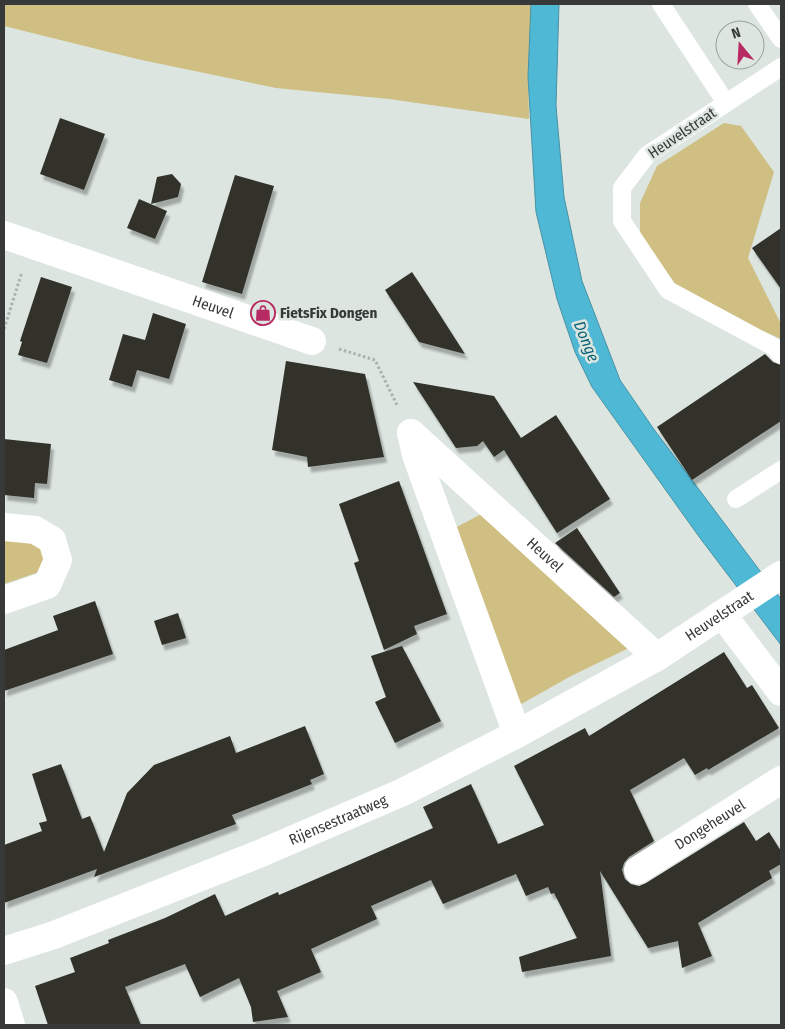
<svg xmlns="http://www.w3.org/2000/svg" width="785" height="1029" font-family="'Fira Sans Condensed',sans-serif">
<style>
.grass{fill:#cfbf83}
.water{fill:#4fb8d4;stroke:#4892a5}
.building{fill:#30332c;filter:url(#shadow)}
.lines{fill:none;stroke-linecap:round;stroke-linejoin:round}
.path{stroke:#a9b1ac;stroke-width:3;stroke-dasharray:2.5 2.5;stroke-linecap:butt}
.service{stroke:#fff;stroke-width:18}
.minor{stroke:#fff;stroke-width:28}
.labels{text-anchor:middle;stroke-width:5;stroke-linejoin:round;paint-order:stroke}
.street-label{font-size:15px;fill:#363937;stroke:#dce5df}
.poi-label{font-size:15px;font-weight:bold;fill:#363937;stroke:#dce5df;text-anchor:start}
.water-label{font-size:16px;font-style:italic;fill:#086275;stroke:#dce5df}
</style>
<defs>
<filter id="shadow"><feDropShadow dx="3" dy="5.5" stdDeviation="1" flood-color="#0004"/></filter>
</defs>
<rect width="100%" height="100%" fill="#dce5df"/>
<path class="grass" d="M4 4H531L528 77 529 119 389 99 276 88 137 59 4 26Z
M724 123 741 126 774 172 748 258 781 324V339L684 296 640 235V203L657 166Z
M485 512 629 648 571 676 516 707 453 529Z
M4 540 32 543 49 548 39 572 4 584Z"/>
<path class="water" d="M531 4H559L556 106 564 197 582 281 620 380 653 428 781 599V645L700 538 592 387 575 352 557 299 536 212 528 77Z"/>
<path class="building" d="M60 118 105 134 84 190 40 174Z
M172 174 181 184 178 197 151 204 157 177Z
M235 175 274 186 242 294 202 282Z
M139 199 167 211 155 239 127 228Z
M781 228V289L752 248Z
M412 272 433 304 465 354 419 342 385 290Z
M41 277 72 287 47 363 18 355 22 342 20 341Z
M153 313 186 324 169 379 137 370 132 387 109 380 123 334 145 340Z
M765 354 773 362 781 365V421L692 480 657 427Z
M286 361 365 374 384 457 308 467 307 457 272 450Z
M413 382 494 396 521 438 556 415 610 499 557 533 504 450 494 457 483 441 477 446 456 448Z
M4 439 51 444 47 484 35 483 34 498 4 495Z
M399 481 447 614 414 626 417 634 384 650 354 563 359 561 339 504Z
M577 528 620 593 614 597 555 543Z
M95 601 113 654 4 691V650L58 630 53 616Z
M178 613 186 638 162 645 154 621Z
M402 646 441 721 395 743 375 702 386 697 371 656Z
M724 652 747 688 752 685 779 728 708 770 707 768 695 775 684 758 630 790 654 841 629 857 624 863 622 870 625 879 631 884 639 886 646 883 744 822 756 841 769 832 781 851V864L769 871 772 878 698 923 712 956 682 968 678 941 648 948 600 871 611 956 522 972 519 957 577 938 554 893 551 894 548 887 526 896 516 874 443 904 431 880 371 906 377 919 311 949 321 972 277 991 288 1017 253 1022 251 1007 239 978 200 997 185 964 125 987 141 1025H48L35 986 75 972 70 958 109 943 108 940 165 918 215 894 225 916 278 892 279 895 353 863 433 828 423 807 471 784 498 844 544 825 514 766 585 728 589 736Z
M305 726 324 774 310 780 312 784 232 815 236 824 94 877 97 869 4 903V845L42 831 39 823 47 821 32 774 61 764 82 819 90 816 104 852 127 793 154 765 230 736 236 753Z"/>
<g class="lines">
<path class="path" d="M4 329 22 272
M339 349 375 360 398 407"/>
<path class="service" d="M661 4 726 103
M757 4 781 39
M781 67 647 155 622 188V221L668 290 774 347 781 355
M736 499 781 470"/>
<g class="minor">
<path id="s1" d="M4 235 312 341"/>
<path id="s2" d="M411 433 657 657"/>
<path d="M411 433 416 455 517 734"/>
<path d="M4 527 35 530 52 540 58 560 47 585 4 600"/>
<path d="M722 614 781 692"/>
<path id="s3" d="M638 870 781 780"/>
<path id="s4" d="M4 951 54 935 259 854 403 792 517 734 657 657 781 575"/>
<path d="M4 1002 11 1025"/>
</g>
</g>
<defs>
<symbol id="shop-ring" viewBox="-11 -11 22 22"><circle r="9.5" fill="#dce5df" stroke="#b82b62" stroke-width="1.5"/><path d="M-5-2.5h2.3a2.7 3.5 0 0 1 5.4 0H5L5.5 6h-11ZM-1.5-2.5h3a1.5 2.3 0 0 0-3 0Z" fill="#b82b62"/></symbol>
</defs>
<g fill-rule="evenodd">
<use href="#shop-ring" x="249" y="299" width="28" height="28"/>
</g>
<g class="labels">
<g class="street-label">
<text transform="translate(682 133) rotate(-34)" y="5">Heuvelstraat</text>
<text dy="5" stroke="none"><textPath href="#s1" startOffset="221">Heuvel</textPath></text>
<text dy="5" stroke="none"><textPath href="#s2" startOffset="181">Heuvel</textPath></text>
<text dy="5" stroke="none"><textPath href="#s4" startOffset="792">Heuvelstraat</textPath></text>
<text dy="5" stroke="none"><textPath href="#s4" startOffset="359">Rijensestraatweg</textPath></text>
<text dy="5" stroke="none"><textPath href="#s3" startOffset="85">Dongeheuvel</textPath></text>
</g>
<g class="poi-label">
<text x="280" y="318">FietsFix Dongen</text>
</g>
<g class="water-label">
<text transform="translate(587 341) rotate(68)" y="6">Donge</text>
</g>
</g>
<rect width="785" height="1029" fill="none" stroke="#363937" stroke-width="10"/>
<g transform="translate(740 45) rotate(342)"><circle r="24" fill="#dce5df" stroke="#9aa09c"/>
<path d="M0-4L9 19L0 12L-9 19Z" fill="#b82b62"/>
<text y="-8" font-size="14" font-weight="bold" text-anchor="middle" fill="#363937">N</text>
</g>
</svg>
